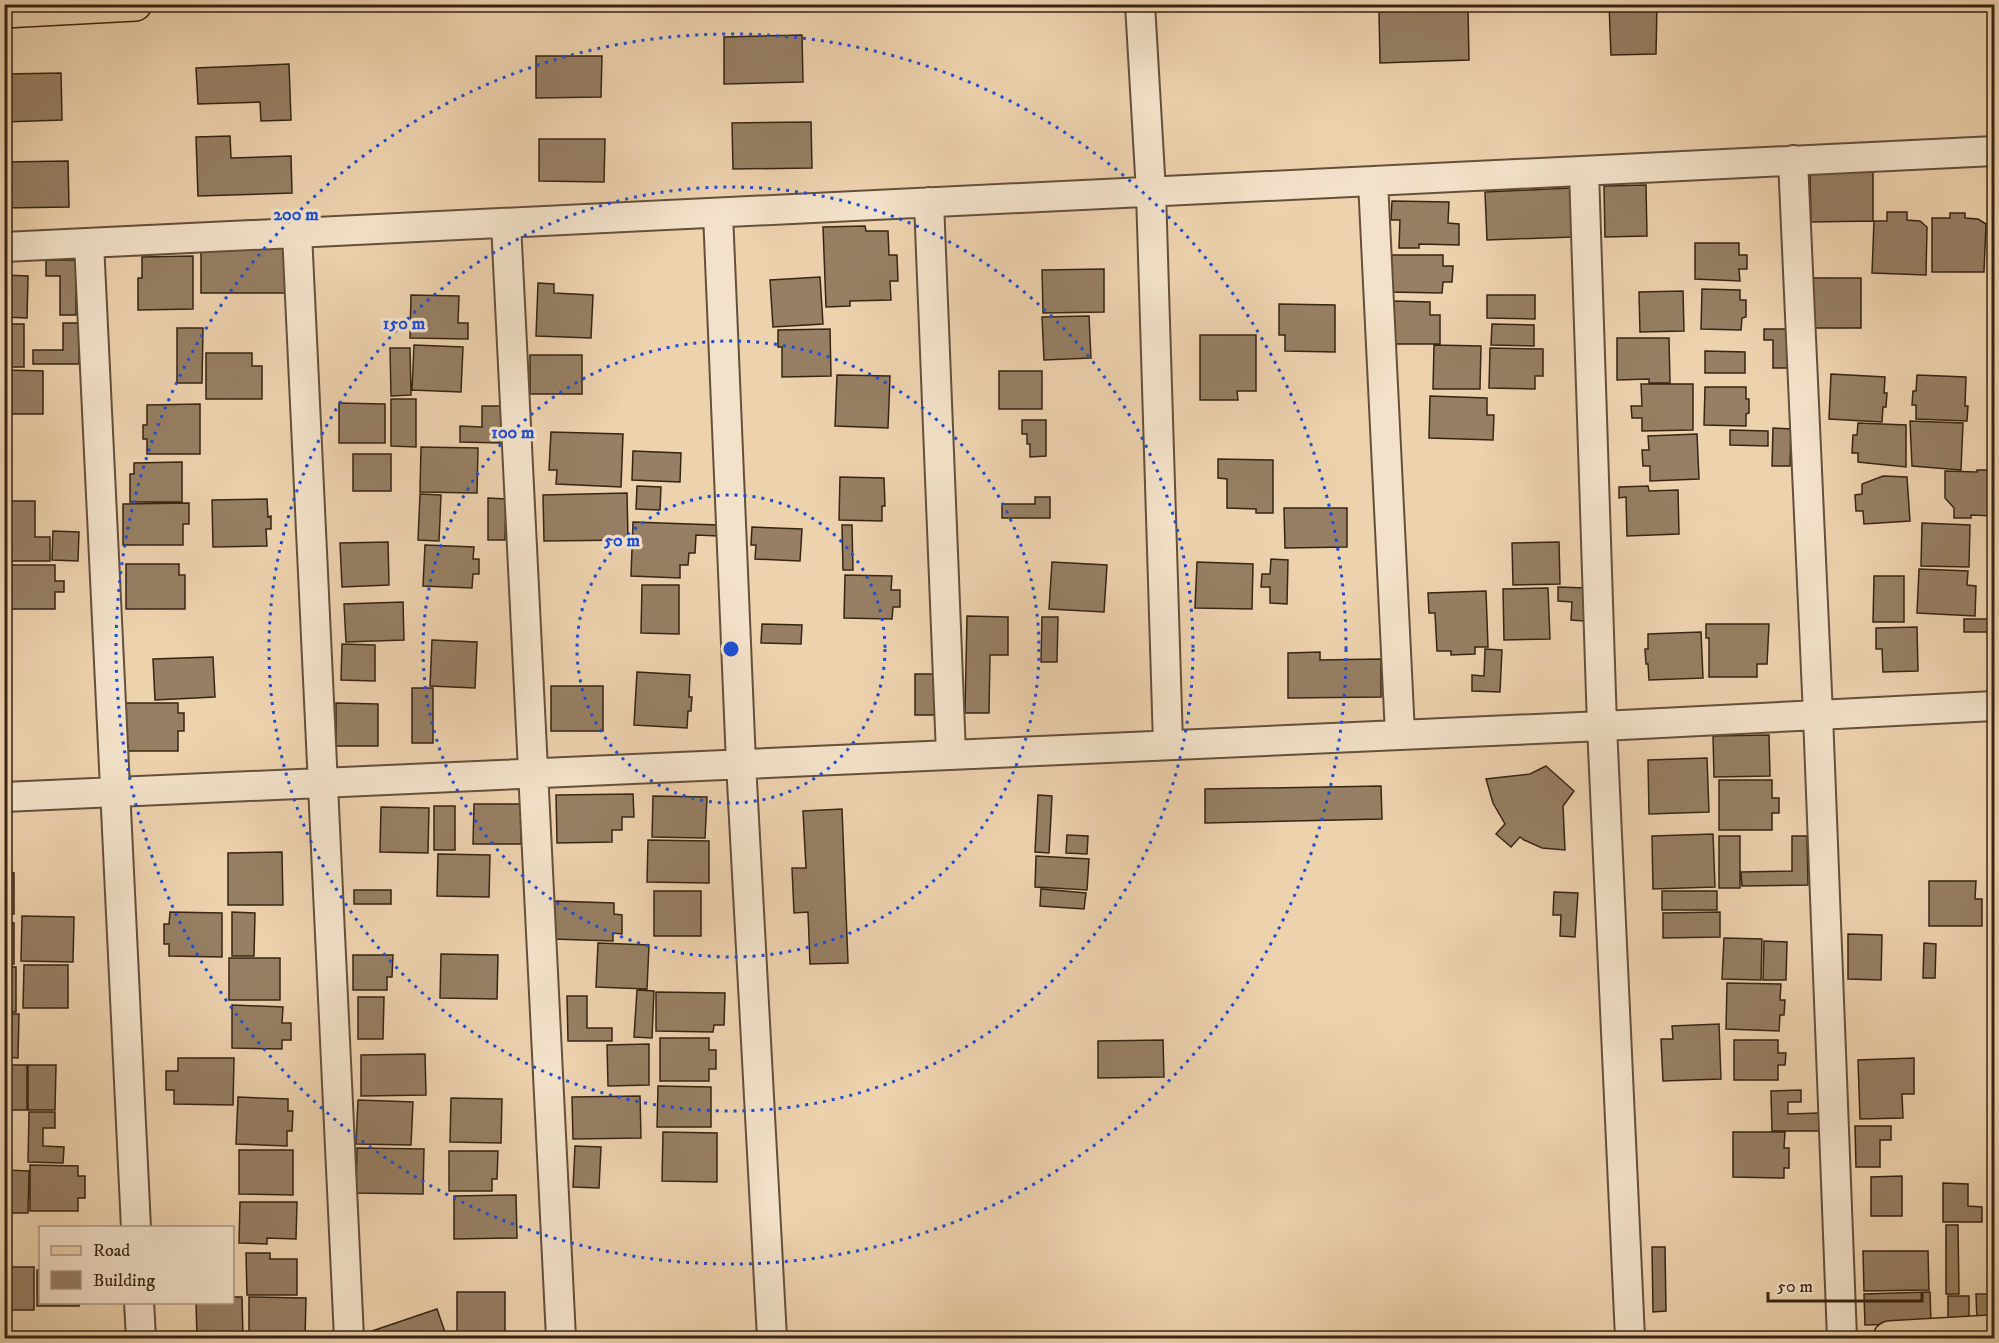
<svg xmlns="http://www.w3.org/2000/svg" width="1999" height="1343" font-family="'IM FELL DW Pica',serif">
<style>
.building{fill:#967f64;stroke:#372513;stroke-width:1.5}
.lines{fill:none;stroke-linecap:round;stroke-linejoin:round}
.minor-casing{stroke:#64503a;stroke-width:32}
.major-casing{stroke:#372513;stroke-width:36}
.minor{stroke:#f3e2ca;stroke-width:28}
.major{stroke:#edd2ae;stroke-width:33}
.ring{fill:none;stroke:#1d4ed8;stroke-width:3;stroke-dasharray:3 6}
.centre{fill:#1d4ed8;stroke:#f3e2ca;stroke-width:3}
.ring-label{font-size:18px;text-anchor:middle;font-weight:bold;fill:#1d4ed8;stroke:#f3e2ca;stroke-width:6;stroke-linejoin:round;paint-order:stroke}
</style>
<rect width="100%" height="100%" fill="#edd2ae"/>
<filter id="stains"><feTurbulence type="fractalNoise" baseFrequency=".00333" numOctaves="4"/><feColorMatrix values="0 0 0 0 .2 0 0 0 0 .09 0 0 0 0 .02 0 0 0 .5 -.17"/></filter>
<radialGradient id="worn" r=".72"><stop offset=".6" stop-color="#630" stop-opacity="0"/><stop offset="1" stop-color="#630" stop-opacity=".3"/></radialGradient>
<path class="building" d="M1609 4H1657L1656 54 1611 55Z
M1468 8 1469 60 1380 63 1379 11Z
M802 35 803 82 724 84V37Z
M536 56H602L601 97 536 98Z
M289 64 291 120 261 121 260 102 198 104 196 68Z
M61 73 62 120 4 122V74Z
M811 122 812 168 733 169 732 123Z
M230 136 231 158 291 156 292 193 198 196 196 137Z
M539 139H605L604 182 539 181Z
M68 161 69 207 4 208V162Z
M1873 171V221L1811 222 1810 172Z
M1646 185 1647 236 1605 237 1604 186Z
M1570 188 1572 237 1487 240 1485 192Z
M1392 201 1449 202 1448 223 1459 224V245L1419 244V248H1399L1400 220H1391Z
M1887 212H1907V220L1920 221 1927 227 1926 275 1872 273 1874 221H1887Z
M1950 213H1965V218L1978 219 1986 224 1984 272H1932V218H1950Z
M865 226 866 231H888L889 255H897L898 281H890L891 300 850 301V306L826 307 823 227Z
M1695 243H1739V255H1747V269H1739L1740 281 1695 279Z
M201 248H286V293H201Z
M1390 255H1443V266H1453L1452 282H1443L1442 293 1389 292Z
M193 256V309L138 310V278H142V257Z
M46 260H76V315H60V276H46Z
M1104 269V312L1043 313 1042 270Z
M4 275 28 276 27 318 4 317Z
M820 277 823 324 773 327 770 280Z
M1812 278H1861V328H1812Z
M538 283 554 284V293L593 295 591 338 536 336Z
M1702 289 1740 290V300H1746V317L1742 318 1741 330 1701 329Z
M1683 291 1684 331 1640 332 1639 292Z
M411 295 459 296 458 323H468V339L410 338Z
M1487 295H1535V319L1487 318Z
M1392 301 1430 302V315H1440V344H1391Z
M1279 304 1335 305V352L1285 351V335H1279Z
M1089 316 1091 358 1044 360 1042 317Z
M63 323H79V364H33V350H63Z
M4 324H24V367H4Z
M1492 324 1534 325V346L1491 345Z
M177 328H203L202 383H177Z
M830 329 831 376 782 377V347H778V330Z
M1764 329H1787V368H1773V340H1764Z
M1200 335H1256V391H1237L1238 400H1200Z
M1617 338H1669L1670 383H1649V379L1617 380Z
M414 345 463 347 461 392 412 390Z
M1434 345 1481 346 1480 389H1433Z
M390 348H410L411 395 391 396Z
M1490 348 1543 349V376H1535V389L1489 388Z
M1705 351 1745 352V373H1705Z
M206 353H252V366H262V399H206Z
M530 355H582V394H530Z
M4 370 43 371V414H4Z
M999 371H1042V409H999Z
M1831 374 1885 377 1884 393H1887L1886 407H1883L1882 422 1829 419Z
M837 375 890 376 888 428 835 426Z
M1917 375 1966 377 1965 406H1968L1967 421 1916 419V405H1912L1913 391H1916Z
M1641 384H1693V430L1642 431V418H1632L1631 406H1642Z
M1705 387H1746V399H1749V413L1746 414V426L1704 425Z
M1430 396 1487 398V415H1494L1493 440 1429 438Z
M391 399H416V447L391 446Z
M339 403 385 404V443H339Z
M200 404V454H147V439H143V425H147V405Z
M482 406H501V443L460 442V426L482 427Z
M1022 420H1046V456L1030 457V444H1027V434H1022Z
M1910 421 1963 423 1961 470 1912 466Z
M1858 423 1906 425V467L1858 462V453H1852L1853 435H1857Z
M1773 428 1791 429 1790 466H1772Z
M1730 430 1768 431V446L1730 445Z
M551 432 623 434 621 487 556 484 557 470H549Z
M1697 434 1699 479 1650 481V466H1643L1642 450H1649L1648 436Z
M421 447 478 448 477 493 420 492Z
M633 451 681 453 680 482 632 480Z
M353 454H391V491H353Z
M1218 459 1273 460V513H1256V509L1227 508V479L1218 478Z
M182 462V502H130V474H134V463Z
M1977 470H1994V516L1971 515V518H1954V508L1945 498V471L1977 472Z
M1883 476 1907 477 1910 521 1864 524 1863 511H1856L1855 495 1862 494V484Z
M840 477 884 478 885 506H882V521L839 520Z
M637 486 661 487 660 510 636 509Z
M1648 486 1649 491 1678 490 1679 534 1627 536 1626 497 1619 498V487Z
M627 493 628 540 544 541 543 495Z
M420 494 441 495 439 541 418 540Z
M1035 497H1050V518H1002V504H1035Z
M488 498 506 499 505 540H488Z
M267 499 268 517 271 516V529H266L267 546 213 547 212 500Z
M4 501H35V537H50V561H4Z
M189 503V524H183V545H123V504Z
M1284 508H1347V547L1285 548Z
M633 522 718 525V536L696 535 695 553H689L688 565H680V578L631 576Z
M1922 523 1970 525 1969 567 1921 566Z
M842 525H852L853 570H843Z
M752 527 802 529 800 561 755 559 756 545H751Z
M53 531 79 532 78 561 52 560Z
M388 542 389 585 342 587 340 543Z
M1559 542 1560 584 1513 585 1512 543Z
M425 545 474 547 473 559H479V574H473L472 588 423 586Z
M1271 559 1288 560 1287 604 1270 603V587H1261L1262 574H1270Z
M1052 562 1107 565 1104 612 1049 609Z
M1197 562 1253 564 1252 609 1195 608Z
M126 564H179V575H185V609H126Z
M5 565H55V581H64V592H55V609H5Z
M1919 569 1968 571 1967 585 1976 586 1975 616 1917 613Z
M845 575 892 576 891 590H900V607H893L892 619 844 618Z
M1874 576H1904V622H1873Z
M642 585H679V634L641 633Z
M1558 587 1586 588 1584 621 1571 620 1572 602 1558 601Z
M1548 588 1550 639 1504 640 1503 589Z
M1486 591 1488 647H1475V654L1451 655V651H1437L1435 613H1429L1428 593Z
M403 602 404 640 346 642 344 604Z
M967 616 1008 617V655H990L989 713H965Z
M1042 617H1058L1057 662H1041Z
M1964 619H1994V632H1964Z
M762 624 802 625 801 644 761 643Z
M1706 624H1769L1767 664H1757V677H1709V638H1706Z
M1917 627 1918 671 1883 672 1882 649H1876V628Z
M1701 632 1703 678 1649 680 1648 664H1646L1645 649H1648V634Z
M432 640 477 642 475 688 430 686Z
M342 644 375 645V681L341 680Z
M1485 649 1502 650 1500 692 1472 691V675L1484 676Z
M1320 652V660L1381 659V697L1288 698V653Z
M213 657 215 697 155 700 153 659Z
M637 672 690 675 689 697H692L691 711H688L687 728 634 725Z
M915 674H936V715H915Z
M551 686H603V731H551Z
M412 688H433V743H412Z
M126 703H178V713H184V731H178V751H126Z
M336 703 378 704V746H336Z
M1769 735 1770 776 1714 777 1713 736Z
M1707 758 1709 812 1649 814 1648 760Z
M1546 766 1574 791 1563 806 1565 850 1542 848 1524 840 1520 837 1511 847 1496 834 1505 824 1493 803 1486 779 1530 774Z
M1719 780H1772V798H1779V813H1772V830H1719Z
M1381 786 1382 819 1205 823V789Z
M633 794 634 817H622V830H612V842L557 843 556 795Z
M1038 795 1052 796 1049 853 1035 852Z
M653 796 707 797 705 838 652 837Z
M474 804H521V844H473Z
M434 806H455V850H434Z
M381 807 429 808 428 853 380 852Z
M842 809 848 963 810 964 808 912 794 913 792 868H806L803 811Z
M1713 834 1715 887 1653 889 1652 836Z
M1067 835 1088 836 1087 854 1066 853Z
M1719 836H1740V888H1719Z
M1792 836H1807L1808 885 1742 886 1741 872 1792 871Z
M648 840 709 841V883L647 882Z
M282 852 283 905H228V853Z
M438 854 490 855 489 897 437 896Z
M1036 856 1089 859 1087 890 1035 887Z
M4 872 14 873V914H4Z
M1929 881H1976L1975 899H1982V926H1929Z
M1041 889 1086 893 1084 909 1040 906Z
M354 890H391V904H354Z
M654 891H701V936H654Z
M1662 891H1717V910H1662Z
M1554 892 1578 893 1575 937 1560 936 1561 915H1553Z
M554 901 614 903V914L622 915V934L613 933V941L553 939Z
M170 912 222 913V957L169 956V944H164V924H169Z
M232 912 255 913 254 956H232Z
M1720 912V937L1663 938V913Z
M22 916 74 917 73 962 21 961Z
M4 923H14V964H4Z
M1848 934 1882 935 1881 980 1848 979Z
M1724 938 1762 939 1761 980 1722 979Z
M1764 941 1787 942 1786 980H1763Z
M598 943 649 945 647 989 596 987Z
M1924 943 1936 944 1935 978H1923Z
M441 954 498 955 497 999 440 998Z
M353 955H393L392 977H387V990H353Z
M229 958H280V1000H229Z
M24 965H68V1008H23Z
M4 967H16V1012H4Z
M1727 983 1781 984 1780 1000H1785L1784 1015H1780L1779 1031 1726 1029Z
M637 990 654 991 652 1038 634 1037Z
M656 992 725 993 724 1025H714L713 1032 656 1031Z
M567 996H587V1028H612V1041H568Z
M358 997H384L383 1039H358Z
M232 1005 283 1007 282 1023H291V1040H282V1049L232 1048Z
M4 1014H19L18 1058 4 1057Z
M1719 1024 1721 1079 1663 1081 1661 1039H1673L1672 1026Z
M660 1038H709V1050H716V1069H709V1081H660Z
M1163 1040 1164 1077 1098 1078V1041Z
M1734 1040H1778V1053H1786L1785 1065H1778V1080H1734Z
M649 1044V1085L608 1086 607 1045Z
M425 1054 426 1095 361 1096V1055Z
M178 1058H234L233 1105 174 1104V1090H166V1071H178Z
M1914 1058V1094H1902L1903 1118 1860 1119 1858 1060Z
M4 1065H27V1110H4Z
M28 1065H56L55 1110H28Z
M658 1086 711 1087V1127H657Z
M1801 1090V1102H1788V1114L1819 1113V1131H1772L1771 1091Z
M640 1096 641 1138 573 1139 572 1097Z
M238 1097 288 1099V1111H293L292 1131H287V1146L236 1144Z
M451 1098 502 1099 501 1143 450 1142Z
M358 1100 413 1102 411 1145 356 1144Z
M29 1112H55V1128H43V1146L64 1147 63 1163 28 1162Z
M1855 1126H1891V1140H1880V1167H1856Z
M663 1132 717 1133V1182L662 1181Z
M1733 1132H1785L1784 1148H1789V1168H1784V1178L1733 1177Z
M575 1146 601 1147 599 1188 573 1187Z
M357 1148 424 1149 423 1194 356 1193Z
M239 1150H293V1195L239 1194Z
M449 1151H498L497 1179H492V1191H449Z
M30 1165 78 1166V1176H85V1198H78V1211H30Z
M4 1170 29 1171 28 1213H4Z
M1902 1176V1216H1871V1177Z
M1943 1183 1968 1184V1206L1982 1207V1222H1943Z
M516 1195 517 1238 454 1239V1196Z
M240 1202H297L296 1239 267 1238V1244L239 1243Z
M1946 1225H1958L1959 1294H1946Z
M1990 1225H1994V1257H1989Z
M1652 1247H1665L1666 1311 1653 1312Z
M1863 1251H1928L1929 1290 1864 1291Z
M246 1253H270V1259H297V1295H247Z
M4 1267H34V1310H4Z
M37 1270H40V1302H79V1306H37Z
M457 1292H505V1337H457Z
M1930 1292 1931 1323 1865 1325 1864 1294Z
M1976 1294H1994V1321H1977Z
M1948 1296H1969V1321H1948Z
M232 1297H242L243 1338H197L196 1302H232Z
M249 1297 306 1298 305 1338H249Z
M437 1309 447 1338H374L372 1331Z"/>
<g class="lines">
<defs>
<path id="minor" d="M1140 4 1151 192 1168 744
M1793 160 1818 715 1842 1338
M1584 171 1602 726 1630 1338
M1373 181 1400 734
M929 202 951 754
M718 213 741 763 772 1338
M506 223 561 1338
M297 233 349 1338
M89 243 136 1228
M4 247 1994 151
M4 797 1602 726 1994 706
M139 1302 141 1338"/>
<path id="major" d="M4 11 135 4
M1890 1338 1994 1332"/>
</defs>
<use href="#minor" class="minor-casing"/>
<use href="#major" class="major-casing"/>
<use href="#minor" class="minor"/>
<use href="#major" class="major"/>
</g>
<g class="ring">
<circle cx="731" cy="649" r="154"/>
<circle cx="731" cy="649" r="308"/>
<circle cx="731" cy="649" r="462"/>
<circle cx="731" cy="649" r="615"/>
</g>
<circle cx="731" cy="649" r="9" class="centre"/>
<g class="ring-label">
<text x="296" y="220">200 m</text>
<text x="404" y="329">150 m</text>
<text x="513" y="438">100 m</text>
<text x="622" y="546">50 m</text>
</g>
<rect width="1999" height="1343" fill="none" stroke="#edd2ae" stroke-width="24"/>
<rect x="6" y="6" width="1987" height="1331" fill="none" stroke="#372513" stroke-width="3"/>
<rect x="12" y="12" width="1975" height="1319" fill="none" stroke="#372513" stroke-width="1.5"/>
<rect x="39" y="1226" width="195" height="78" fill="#f3e2ca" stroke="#a89681" stroke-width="1.5"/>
<rect x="51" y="1246" width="30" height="9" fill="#edd2ae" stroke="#a89681" stroke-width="1.5"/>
<text x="93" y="1256" font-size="18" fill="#372513">Road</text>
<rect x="51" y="1271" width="30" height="18" fill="#967f64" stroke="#a89681" stroke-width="1.5"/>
<text x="93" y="1286" font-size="18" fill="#372513">Building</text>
<path d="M1768 1292v9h154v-9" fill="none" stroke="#372513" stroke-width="3"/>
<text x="1777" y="1292" font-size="18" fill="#372513" stroke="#f3e2ca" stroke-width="4.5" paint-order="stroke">50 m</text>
<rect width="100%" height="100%" filter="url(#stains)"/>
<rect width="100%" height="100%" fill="url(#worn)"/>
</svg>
